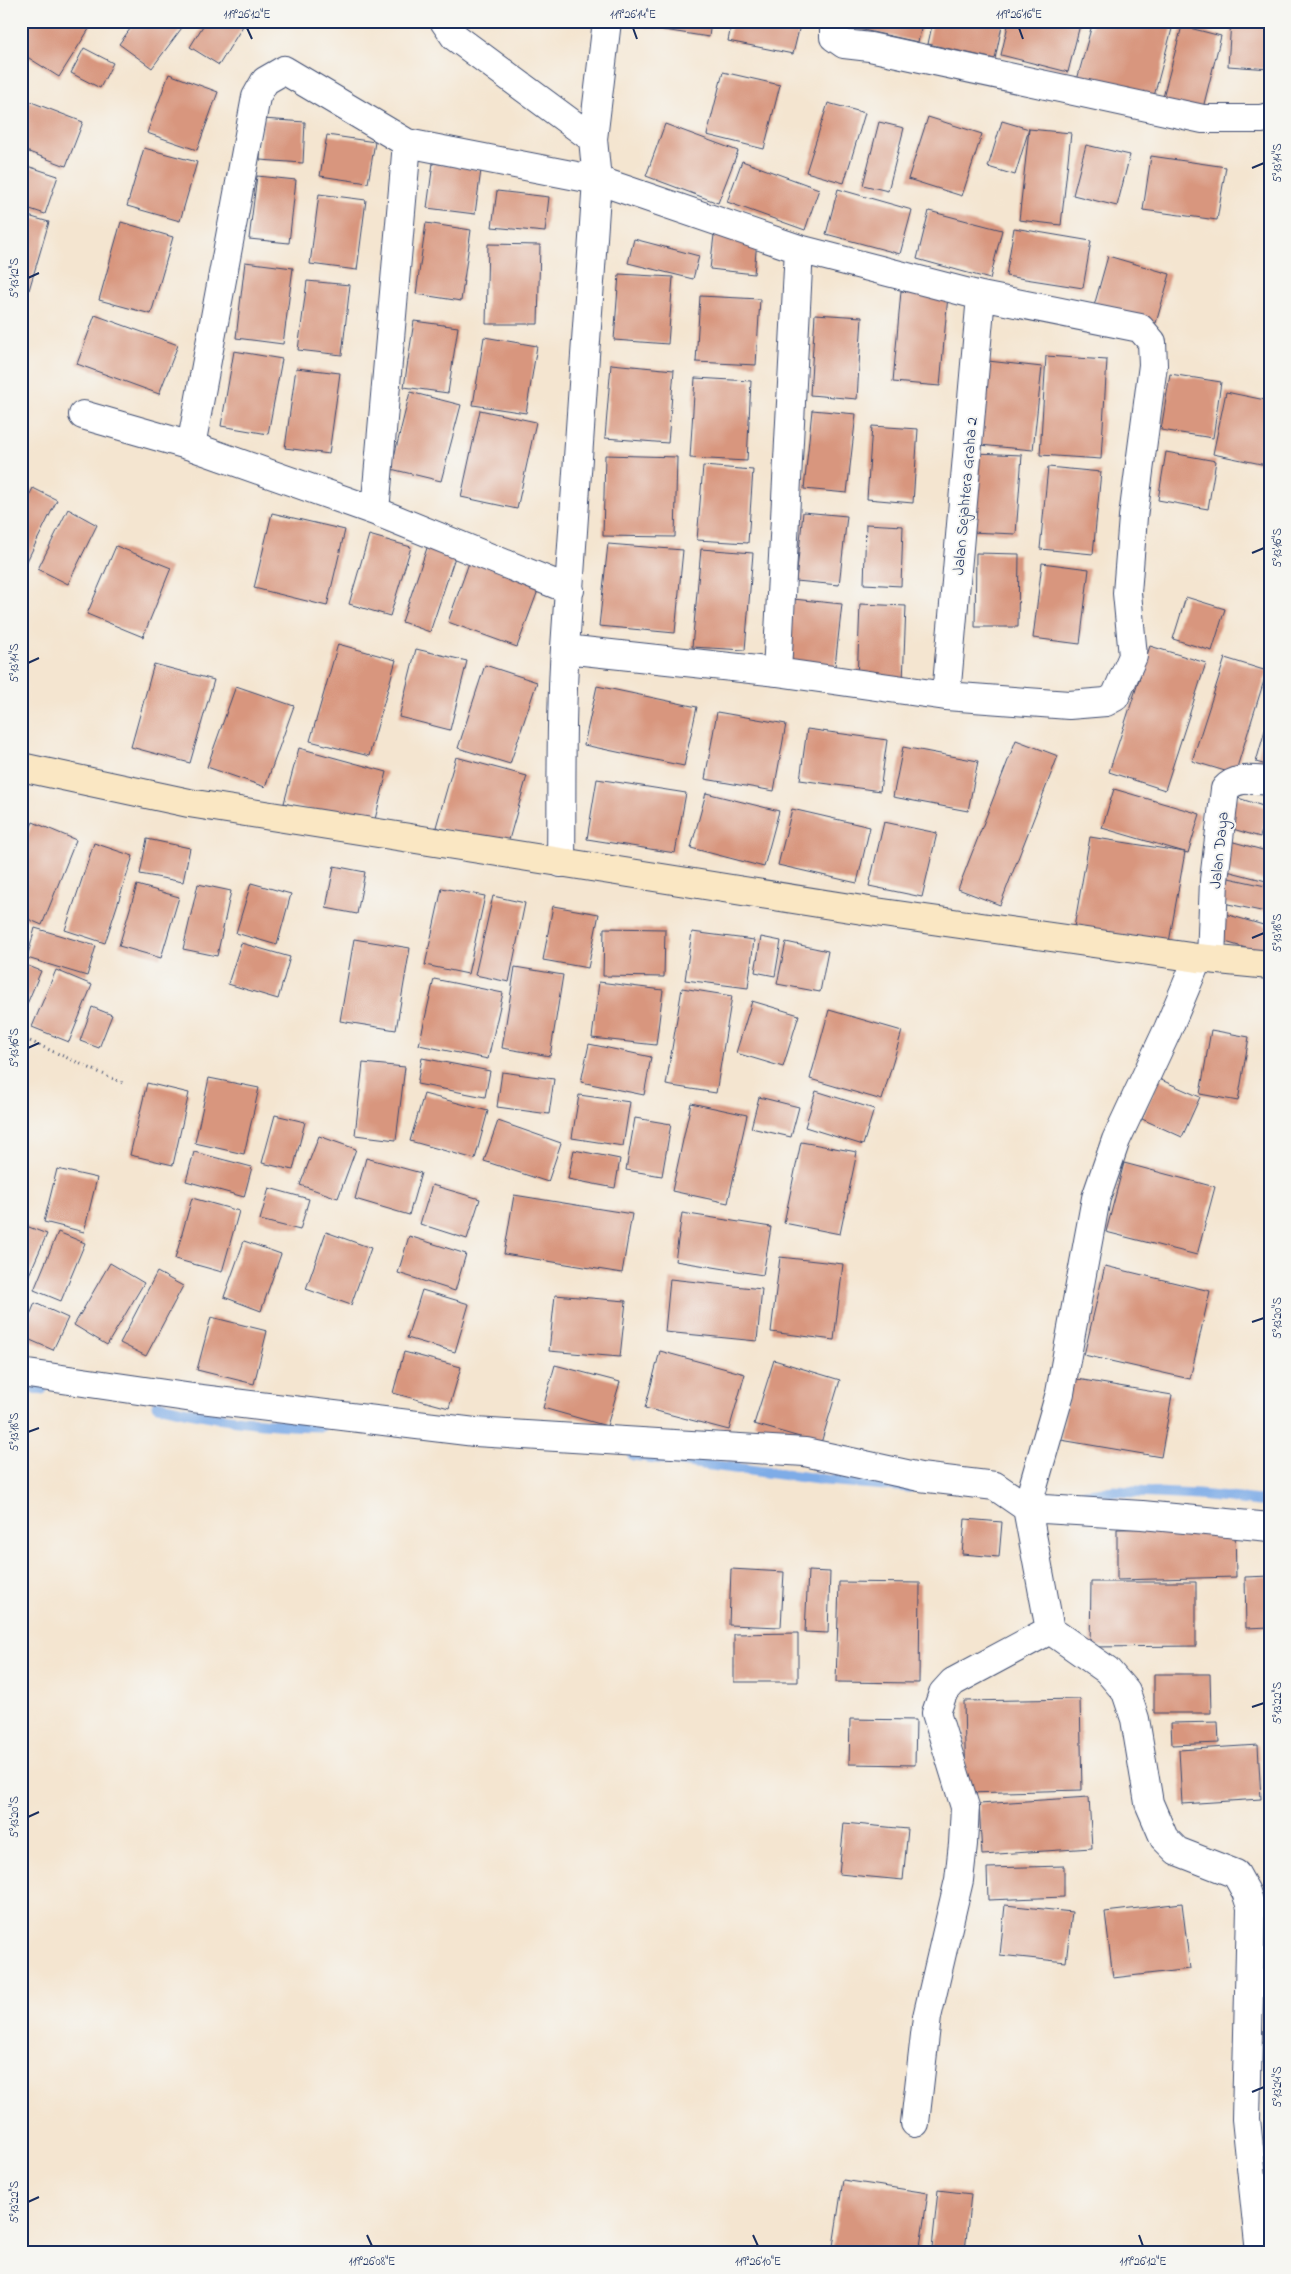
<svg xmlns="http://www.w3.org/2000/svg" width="1291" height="2274" font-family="'Indie Flower',sans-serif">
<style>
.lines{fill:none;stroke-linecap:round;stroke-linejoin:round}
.stream{stroke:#7eace7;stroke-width:11}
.building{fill:#d8967e}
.street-casing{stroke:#3c4a6f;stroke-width:30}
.secondary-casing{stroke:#3c4a6f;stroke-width:30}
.path{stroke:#3c4a6f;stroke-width:3;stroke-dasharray:1 4;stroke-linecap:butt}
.street{stroke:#fff;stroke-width:28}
.secondary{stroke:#fae7c3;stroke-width:28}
.ticks{fill:none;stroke:#1b2f5e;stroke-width:2}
.labels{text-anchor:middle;stroke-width:4;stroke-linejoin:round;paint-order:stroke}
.street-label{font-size:16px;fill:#1b2f5e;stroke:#f6f6f2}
.neatline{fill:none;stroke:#1b2f5e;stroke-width:2}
.ticks-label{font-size:12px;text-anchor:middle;fill:#1b2f5e}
</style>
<rect width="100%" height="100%" fill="#f6f6f2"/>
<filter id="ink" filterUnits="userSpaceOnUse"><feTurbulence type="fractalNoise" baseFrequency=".02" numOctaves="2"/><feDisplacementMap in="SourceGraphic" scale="10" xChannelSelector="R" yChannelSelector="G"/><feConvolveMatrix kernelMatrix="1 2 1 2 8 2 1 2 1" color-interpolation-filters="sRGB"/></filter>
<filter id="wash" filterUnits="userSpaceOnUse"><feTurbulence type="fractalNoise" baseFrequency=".0096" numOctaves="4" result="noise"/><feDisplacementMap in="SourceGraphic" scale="20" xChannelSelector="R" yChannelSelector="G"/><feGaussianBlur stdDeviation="1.12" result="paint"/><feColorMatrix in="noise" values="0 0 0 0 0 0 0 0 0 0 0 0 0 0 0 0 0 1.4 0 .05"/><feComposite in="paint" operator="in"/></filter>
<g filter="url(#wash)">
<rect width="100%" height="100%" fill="#f4e5d0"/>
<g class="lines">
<path class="stream" d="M21 1387 42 1389
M157 1405C211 1418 266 1426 321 1426
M633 1455 826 1480 910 1487
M1053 1498 1114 1491 1198 1495 1270 1502"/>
</g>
<g id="blocks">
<path class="building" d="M21 21H83L91 26 59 77 21 53Z
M136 21H187L152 68 119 44Z
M206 21H246L219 65 190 47Z
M639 21H711L709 37 638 26Z
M732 21H801L793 54 728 41Z
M840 21H923L918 42 840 25Z
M933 21H1003L995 59 928 44Z
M1009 21H1081L1068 72 1001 55Z
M1093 21H1158L1173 25 1153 100 1077 80Z
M1198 21H1218L1217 26Z
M1231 21H1270V69L1228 66Z
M1182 26 1221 36 1202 112 1162 101Z
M84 48 113 63 100 88 71 73Z
M723 72 780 85 764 149 707 135Z
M169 74 218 92 197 150 147 133Z
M21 98 83 122 66 166 21 149Z
M828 103 865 113 844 183 806 172Z
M928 117 982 134 962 196 908 179Z
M263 119 305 122 303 163 260 160Z
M1002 121 1029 129 1015 175 988 167Z
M879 122 904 128 888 191 863 185Z
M665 124 738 151 718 203 646 176Z
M1029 129 1071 133 1061 225 1019 220Z
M327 135 375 142 368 183 320 176Z
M1086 145 1130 155 1117 206 1073 195Z
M144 148 197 162 180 221 127 206Z
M1151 156 1226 167 1217 220 1143 210Z
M742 161 819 189 805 230 727 202Z
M433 163 481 170 475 214 427 208Z
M21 164 58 176 45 214 21 206Z
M257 176 296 180 289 243 249 239Z
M838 189 912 210 900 254 826 234Z
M497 191 549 197 545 232 492 227Z
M319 194 366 200 357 270 310 264Z
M929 211 1002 230 990 279 917 259Z
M21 214 49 222 29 290 21 288Z
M121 222 173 237 151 314 99 300Z
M426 223 471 230 461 301 416 294Z
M1014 228 1091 241 1083 288 1006 276Z
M714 235 757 240 754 274 710 269Z
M634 239 699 256 693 279 628 263Z
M488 244 540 245 538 324H486Z
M1108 256 1170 274 1156 323 1094 306Z
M245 262 293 268 283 344 236 338Z
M619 274 673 277 668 344 614 340Z
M307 281 350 285 342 355 298 350Z
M901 291 948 295 940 386 893 382Z
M700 296 760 299 756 365 696 362Z
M815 314 862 317 857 399 810 395Z
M95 315 178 345 159 394 77 364Z
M414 321 458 327 448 393 404 387Z
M484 337 537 346 526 413 473 405Z
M234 351 282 359 268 434 221 426Z
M1046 356 1107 360 1101 459 1040 455Z
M988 361 1042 367 1033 450 980 445Z
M611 364 674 370 668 443 605 438Z
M296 368 340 373 329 454 285 448Z
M1170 374 1221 382 1213 438 1161 430Z
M695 378 751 381 747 461 690 458Z
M410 392 461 405 441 481 391 469Z
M1226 392 1270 401V447L1266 465 1213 454Z
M480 410 536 422 517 509 461 497Z
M812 410 856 414 847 493 804 489Z
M872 426 918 429 913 503 867 499Z
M1166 452 1216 461 1208 509 1158 500Z
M975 453 1022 455 1016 534 970 532Z
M605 455 677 457 675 537 603 536Z
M703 466 753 470 748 543 697 540Z
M1048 467 1101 472 1093 554 1040 549Z
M21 486 26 488 21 498Z
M33 488 57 500 26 563 21 560V511Z
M68 509 97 525 68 584 38 569Z
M803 512 847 516 839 585 796 581Z
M272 513 345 530 327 606 254 588Z
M866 524 903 526 901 586 864 584Z
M369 535 411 547 390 616 349 604Z
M608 544 683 550 675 633 599 626Z
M428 545 456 554 430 632 402 622Z
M116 546 171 568 143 637 87 614Z
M701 549 753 553 745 650 692 647Z
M976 553 1019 554 1018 627H975Z
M470 560 540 585 517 647 448 622Z
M1042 563 1089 569 1080 644 1033 638Z
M1186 597 1225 609 1212 651 1173 639Z
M793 599 842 604 834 675 785 669Z
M860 604 906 606 903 682 857 681Z
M338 644 396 660 369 756 310 741Z
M1150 646 1206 663 1165 790 1109 772Z
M416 649 467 661 450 730 399 717Z
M1225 658 1267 671 1235 774 1192 761Z
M154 664 214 680 190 763 131 747Z
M485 665 537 682 510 764 458 748Z
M236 686 294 706 265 787 207 767Z
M597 686 697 707 684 766 584 745Z
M717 712 786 724 774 791 705 779Z
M1269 716H1270V766L1256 762Z
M807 729 887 740 880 791 800 780Z
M1016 740 1058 756 1000 905 958 889Z
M903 747 978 761 968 811 893 797Z
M299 748 387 772 373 827 284 803Z
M456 757 527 776 507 847 436 827Z
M597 779 686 793 675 853 587 839Z
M1114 789 1200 814 1188 853 1102 828Z
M706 793 779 811 764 867 691 848Z
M1235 797 1269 808 1260 837 1226 827Z
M792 809 870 827 857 883 778 865Z
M33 822 76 840 42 925 21 916V851Z
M884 822 937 833 922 897 869 886Z
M1268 828H1270V843H1267Z
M1090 837 1185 852 1168 948 1073 933Z
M147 839 190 848 183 882 140 874Z
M1230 841 1270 852V882L1223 870Z
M94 843 133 856 105 943 65 930Z
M334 866 365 872 357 914 326 908Z
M1224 877 1270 887V913L1219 902Z
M251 883 291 894 277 945 236 933Z
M198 884 231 891 217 956 183 949Z
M137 885 179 897 161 958 119 946Z
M442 888 485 896 468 974 425 965Z
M493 896 525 903 509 982 475 975Z
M553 906 599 914 588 968 543 960Z
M1222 913 1270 927 1263 953 1215 939Z
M35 928 96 946 87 976 27 958Z
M604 928 665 929 664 977 603 976Z
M692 932 754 940 748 988 685 980Z
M761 937 781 941 775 976 755 972Z
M354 939 410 948 396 1030 340 1021Z
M786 942 828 951 820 992 777 984Z
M241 943 290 957 278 999 228 984Z
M21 963 41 971 21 1018Z
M515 967 563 975 550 1056 502 1048Z
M56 970 92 985 69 1042 32 1027Z
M434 979 503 993 488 1059 419 1045Z
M599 982 663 990 656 1045 592 1038Z
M682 988 732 996 716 1093 666 1085Z
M752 1001 799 1015 783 1067 736 1053Z
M92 1007 112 1015 99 1048 80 1041Z
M829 1010 902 1031 882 1100 810 1079Z
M1211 1030 1249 1037 1238 1101 1200 1094Z
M589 1044 651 1057 644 1095 581 1082Z
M422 1058 490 1071 485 1097 417 1084Z
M363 1063 405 1067 396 1140 355 1135Z
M502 1072 554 1079 549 1114 497 1107Z
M209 1078 259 1088 244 1154 195 1143Z
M1159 1079 1200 1097 1182 1137 1142 1119Z
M147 1083 189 1093 173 1165 130 1155Z
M816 1091 874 1109 863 1145 805 1127Z
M424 1094 488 1111 475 1159 410 1141Z
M579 1095 630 1102 623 1146 572 1138Z
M759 1097 799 1107 791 1137 751 1128Z
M691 1103 747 1115 728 1203 672 1191Z
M275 1115 305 1122 293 1170 262 1163Z
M635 1118 671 1124 662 1176 626 1170Z
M498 1121 561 1143 548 1182 484 1161Z
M319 1136 356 1149 338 1198 300 1185Z
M801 1142 857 1152 840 1234 784 1223Z
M574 1150 620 1159 615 1188 568 1179Z
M194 1152 252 1167 244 1197 186 1181Z
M366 1158 421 1173 409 1215 355 1199Z
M1124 1163 1215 1187 1197 1255 1106 1232Z
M57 1169 97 1178 84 1232 44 1222Z
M432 1185 480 1199 467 1239 420 1224Z
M269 1188 309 1199 300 1230 260 1220Z
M514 1195 632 1214 622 1273 504 1254Z
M192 1198 239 1211 222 1272 175 1259Z
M682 1213 771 1227 763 1275 675 1261Z
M21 1224 47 1234 21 1293Z
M58 1232 85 1243 61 1301 34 1290Z
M326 1232 371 1248 351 1305 306 1289Z
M409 1236 466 1254 455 1291 398 1273Z
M244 1241 281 1254 261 1311 224 1297Z
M780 1257 843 1264 834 1340 771 1332Z
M110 1263 144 1283 107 1345 74 1325Z
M1105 1266 1210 1291 1190 1379 1084 1355Z
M157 1272 183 1286 146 1356 120 1343Z
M670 1279 762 1289 757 1341 665 1332Z
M422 1290 469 1304 455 1352 407 1338Z
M555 1295 626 1301 620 1357 549 1351Z
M35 1303 68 1318 53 1350 21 1336Z
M211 1317 267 1331 254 1384 197 1370Z
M660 1351 745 1374 729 1430 645 1408Z
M404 1352 461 1367 449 1408 393 1393Z
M774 1360 840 1380 821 1443 754 1424Z
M555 1365 620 1382 607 1426 543 1408Z
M1071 1378 1172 1395 1161 1457 1061 1440Z
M965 1519 1002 1522 999 1557 962 1554Z
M1235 1527 1236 1577 1117 1580V1529Z
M731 1569 784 1572 781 1627 729 1625Z
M808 1571 830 1572 828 1633 805 1632Z
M1270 1576V1627L1246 1628 1245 1577Z
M839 1582 920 1583 919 1683 836 1682Z
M1091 1582H1196V1646L1090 1647Z
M798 1633V1682H734V1634Z
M1154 1674H1210L1211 1713H1154Z
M1080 1699 1082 1790 966 1793 964 1701Z
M850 1719 916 1720 915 1765 849 1764Z
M1218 1722 1219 1743 1172 1745 1171 1723Z
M1258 1745 1261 1799 1182 1804 1179 1750Z
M1089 1797 1092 1848 982 1855 979 1804Z
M844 1823 908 1829 903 1880 839 1874Z
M1064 1866V1897L988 1900 987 1868Z
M1182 1903 1190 1969 1113 1978 1105 1912Z
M1005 1905 1072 1912 1066 1962 1000 1955Z
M843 2180 928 2193 919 2253H832Z
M938 2190 971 2194 965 2251 932 2248Z"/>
</g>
</g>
<g filter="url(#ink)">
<use href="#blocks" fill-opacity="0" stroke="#3c4a6f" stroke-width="1"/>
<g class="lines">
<defs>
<path id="street" d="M444 21 455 37 593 139
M834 21V37L844 44 870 47 1203 119H1261L1270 117
M83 415 191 446 375 511 570 590
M191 446 256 97 265 81 284 70 407 143
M375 511 407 143 597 180 799 249 981 296 1140 328 1152 342 1153 365 1133 517 1127 593 1133 656 1115 697 1106 702 1069 705 946 696 777 672 565 649
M777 672 799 249
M946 696 981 296
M561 863C562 792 560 719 565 648 576 492 586 336 597 180L593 139 607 21
M1198 958 1168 1029 1116 1140 1096 1198 1060 1393 1027 1508 1050 1630 1107 1670 1126 1692 1135 1719 1149 1803 1164 1838 1177 1851 1236 1874 1246 1892 1251 1907 1246 2119 1260 2253
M1211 959 1214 880 1225 789C1237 776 1253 780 1270 781
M21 1373 193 1398 475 1432 805 1452 920 1477 995 1486 1027 1508 1142 1515 1270 1527
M915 2123 927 2017 959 1880 963 1844 965 1807 936 1713 943 1693 953 1682 1050 1630"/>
<path id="secondary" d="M21 767 189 803 869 911 1198 958 1270 965"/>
</defs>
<use href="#street" class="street-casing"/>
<use href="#secondary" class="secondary-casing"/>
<path class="path" d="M21 1037 125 1084"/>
<use href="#street" class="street"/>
<use href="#secondary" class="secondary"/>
</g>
</g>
<path class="ticks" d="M247 28 252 39M633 28 637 39M1019 28 1023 39M1252 168 1264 163M28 278 39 273M1252 553 1264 548M28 663 39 658M1252 938 1264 933M28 1048 39 1043M1252 1322 1264 1318M28 1432 39 1428M1252 1707 1264 1703M28 1817 39 1812M1252 2092 1264 2087M28 2202 39 2197M367 2235 372 2246M753 2235 758 2246M1139 2235 1143 2246"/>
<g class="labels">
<g class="street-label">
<text transform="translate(964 496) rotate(-85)" y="6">Jalan Sejahtera Graha 2</text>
<text transform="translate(1218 850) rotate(-84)" y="6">Jalan Daya</text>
</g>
</g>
<rect width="1291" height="2274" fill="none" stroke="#f6f6f2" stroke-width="55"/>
<rect x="28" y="28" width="1236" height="2218" class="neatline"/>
<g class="ticks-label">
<text x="247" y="18">119°26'12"E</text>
<text x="633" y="18">119°26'14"E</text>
<text x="1019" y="18">119°26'16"E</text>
<text transform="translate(1277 163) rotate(-90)" y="4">5°13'14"S</text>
<text transform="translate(14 278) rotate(-90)" y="4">5°13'12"S</text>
<text transform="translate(1277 548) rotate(-90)" y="4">5°13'16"S</text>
<text transform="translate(14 663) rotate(-90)" y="4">5°13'14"S</text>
<text transform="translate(1277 933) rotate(-90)" y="4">5°13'18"S</text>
<text transform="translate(14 1048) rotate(-90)" y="4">5°13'16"S</text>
<text transform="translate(1277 1318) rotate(-90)" y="4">5°13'20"S</text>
<text transform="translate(14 1432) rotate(-90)" y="4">5°13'18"S</text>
<text transform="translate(1277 1703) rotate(-90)" y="4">5°13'22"S</text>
<text transform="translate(14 1817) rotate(-90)" y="4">5°13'20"S</text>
<text transform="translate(1277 2087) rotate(-90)" y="4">5°13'24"S</text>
<text transform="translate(14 2202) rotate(-90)" y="4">5°13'22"S</text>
<text x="372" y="2265">119°26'08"E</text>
<text x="758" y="2265">119°26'10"E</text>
<text x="1143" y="2265">119°26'12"E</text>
</g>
</svg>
